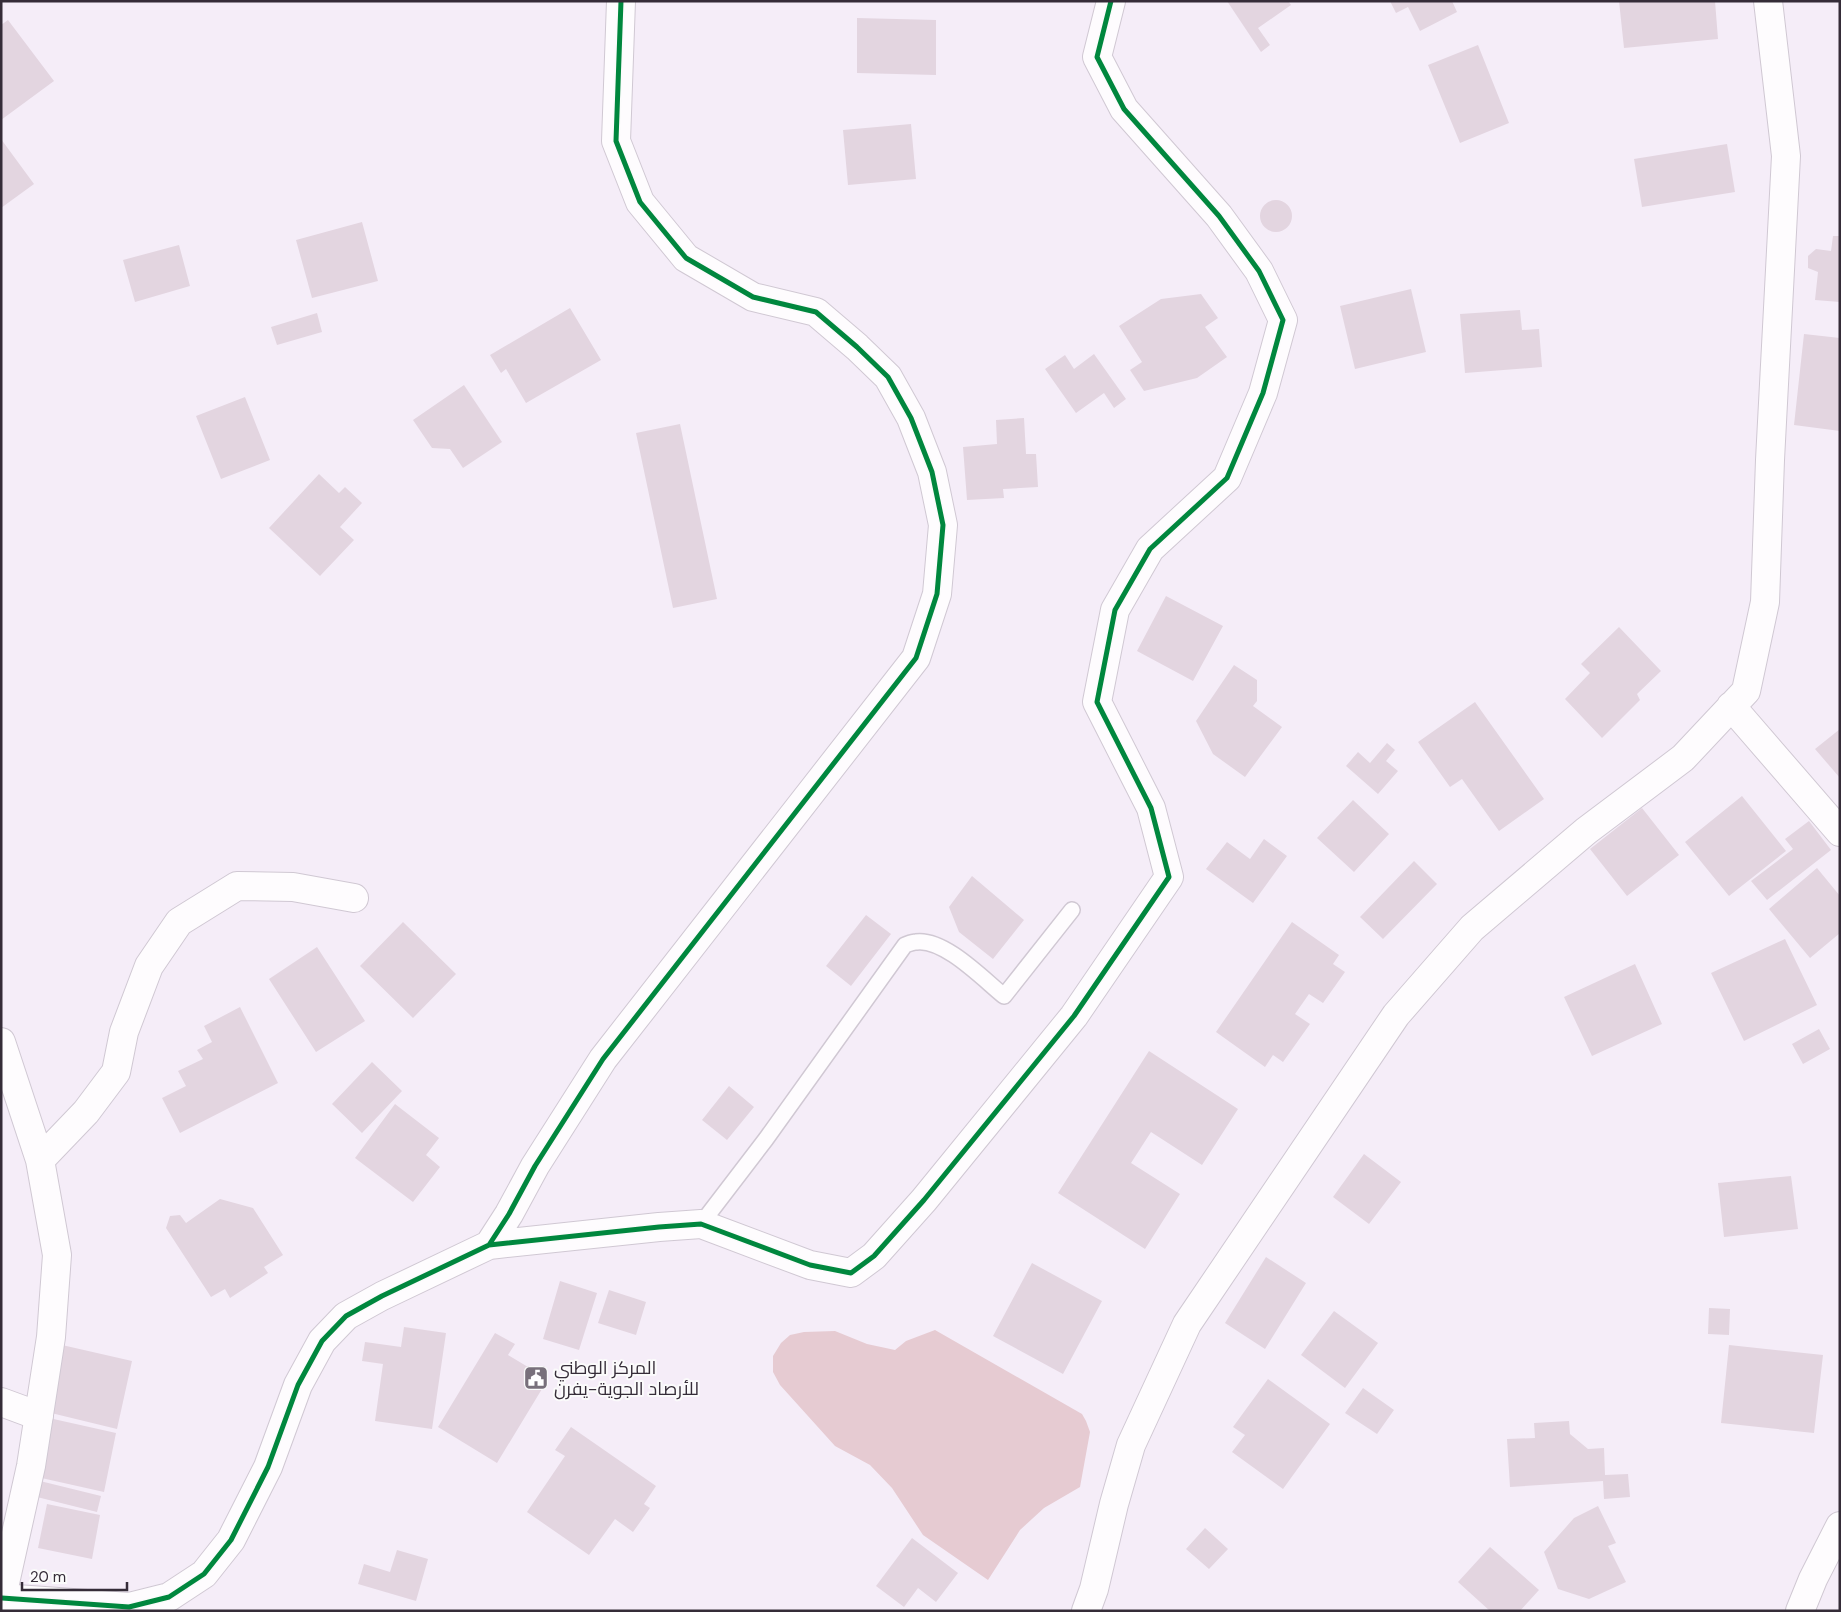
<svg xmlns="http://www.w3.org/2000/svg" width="1841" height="1612" font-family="'DM Sans',Cairo,sans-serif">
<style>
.green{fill:#e6cbd2}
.building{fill:#e3d5e0}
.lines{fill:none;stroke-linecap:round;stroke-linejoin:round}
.lane-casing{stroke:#d0c8d3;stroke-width:18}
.street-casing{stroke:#d0c8d3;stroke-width:30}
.lane{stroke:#fefcfe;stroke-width:15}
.street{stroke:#fefcfe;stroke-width:28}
.cycleway-casing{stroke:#fbfbfb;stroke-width:8}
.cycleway{stroke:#00873e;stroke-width:5}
.labels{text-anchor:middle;stroke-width:4;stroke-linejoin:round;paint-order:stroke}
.poi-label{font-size:18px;fill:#352c38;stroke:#fbfbfb;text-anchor:start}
</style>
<rect width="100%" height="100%" fill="#f5edf8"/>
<path class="green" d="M935 1330 1082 1414 1086 1421 1090 1432 1080 1487 1044 1508 1020 1530 988 1580 923 1535 892 1488 870 1465 835 1446 780 1385 773 1372V1356L781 1343 790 1335 804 1332 835 1331 867 1344 895 1350 906 1341Z"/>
<path class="building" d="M1227 1H1288L1291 5 1258 28 1270 45 1261 52Z
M1390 1H1452L1457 12 1420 31 1408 7 1396 13Z
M1619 1H1715L1718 39 1624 48Z
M857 18 936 20V75L857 73Z
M8 20 54 81 1 120V25Z
M1478 45 1509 123 1460 143 1428 65Z
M911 124 916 179 848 185 843 130Z
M1 139 34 184 1 208Z
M1727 144 1735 192 1642 207 1634 159Z
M1260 216a16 16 0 1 1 32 0a16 16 0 1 1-32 0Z
M362 222 378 281 312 298 296 240Z
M1833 236H1840V302L1815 300 1818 272 1808 268V256L1816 249 1831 251Z
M179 245 190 286 135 302 123 260Z
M1411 289 1426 352 1355 369 1340 306Z
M1201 294 1218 318 1205 327 1227 357 1197 378 1144 391 1130 370 1142 362 1119 326 1161 299Z
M570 308 601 360 526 403 506 369 501 373 490 355Z
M1520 310 1522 330 1539 329 1542 367 1465 373 1460 314Z
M317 313 322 332 277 345 271 327Z
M1804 334 1840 338V431L1794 425Z
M1094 354 1126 399 1114 408 1104 393 1076 413 1045 369 1065 355 1074 369Z
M464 385 502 442 463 468 450 449 432 448 413 420Z
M245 397 270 460 221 479 196 416Z
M1024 418 1026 454H1036L1038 487 1003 489 1004 498 967 500 963 447 997 444 996 420Z
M680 424 717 599 673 608 636 433Z
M319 474 339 493 345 487 362 503 340 527 354 540 320 576 269 528Z
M1166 596 1223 626 1193 681 1137 651Z
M1619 627 1661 671 1637 694 1640 700 1602 738 1565 699 1590 673 1581 664Z
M1234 665 1257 680V701L1253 706 1282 727 1245 777 1213 754 1196 721Z
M1475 702 1544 799 1499 831 1462 779 1450 787 1418 742Z
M1840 729V778L1815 749Z
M1387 743 1395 750 1386 761 1398 771 1378 794 1346 766 1358 752 1370 763Z
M1742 796 1786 851 1729 896 1685 842Z
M1353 800 1389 834 1354 872 1317 838Z
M1642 808 1679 855 1627 896 1590 849Z
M1809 821 1831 850 1767 900 1751 881 1793 849 1785 839Z
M1264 839 1287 856 1253 903 1206 869 1227 842 1250 859Z
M1414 861 1437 884 1383 939 1360 917Z
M1817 868 1840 896V933L1810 958 1769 909Z
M972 876 1024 920 993 959 959 932 949 907Z
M866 915 891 934 851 986 826 966Z
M403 922 456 974 413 1018 360 966Z
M1292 922 1339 955 1333 964 1345 972 1323 1003 1309 994 1295 1014 1310 1024 1283 1062 1273 1055 1265 1067 1216 1032Z
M1785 939 1817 1005 1744 1041 1711 973Z
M317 947 365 1021 316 1052 269 979Z
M1635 964 1662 1024 1592 1056 1564 997Z
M240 1007 278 1083 180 1133 162 1098 186 1086 178 1071 203 1059 197 1050 212 1042 204 1026Z
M1819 1029 1830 1049 1803 1064 1792 1044Z
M1149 1051 1238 1109 1202 1165 1151 1132 1131 1163 1180 1194 1145 1249 1058 1193Z
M372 1062 402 1091 362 1133 332 1104Z
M729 1086 754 1107 727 1140 702 1120Z
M395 1104 439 1138 426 1155 440 1167 413 1202 355 1158Z
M1364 1154 1401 1182 1369 1224 1333 1197Z
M1791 1176 1798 1229 1724 1237 1718 1183Z
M220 1199 253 1208 283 1255 264 1267 268 1273 230 1298 225 1289 211 1297 166 1228 170 1216 180 1215 186 1223Z
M1266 1257 1306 1283 1265 1349 1225 1323Z
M1032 1263 1102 1301 1063 1374 993 1336Z
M560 1281 597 1293 579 1350 543 1339Z
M609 1290 646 1302 636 1335 598 1323Z
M1709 1308 1730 1309 1729 1335 1708 1334Z
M1334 1311 1378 1343 1345 1388 1301 1355Z
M404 1327 446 1333 432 1429 375 1421 383 1364 362 1361 365 1342 401 1347Z
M495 1333 515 1344 508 1355 548 1379 497 1463 438 1427Z
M62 1345 132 1361 117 1429 47 1412Z
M1729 1345 1823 1355 1814 1433 1721 1423Z
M1268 1379 1330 1424 1283 1489 1232 1452 1245 1435 1233 1427Z
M1363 1388 1394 1410 1377 1434 1345 1413Z
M49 1418 116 1433 104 1492 37 1477Z
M1569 1421 1570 1434 1588 1449 1604 1448 1605 1475 1628 1474 1630 1497 1604 1499 1603 1481 1510 1487 1507 1439 1535 1438 1534 1423Z
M571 1427 656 1486 644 1504 650 1508 633 1532 615 1519 589 1555 527 1512 565 1456 555 1450Z
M40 1481 101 1496 97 1512 37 1497Z
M47 1504 100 1515 92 1559 38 1548Z
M1598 1506 1616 1543 1608 1546 1626 1582 1589 1599 1558 1589 1544 1552 1574 1518Z
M1205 1528 1228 1549 1209 1569 1186 1549Z
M912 1538 958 1573 936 1602 918 1588 904 1607 876 1586Z
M1490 1547 1539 1590 1520 1611H1490L1458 1582Z
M397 1550 428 1559 416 1601 358 1584 364 1564 390 1572Z"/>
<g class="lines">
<defs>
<path id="lane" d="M701 1224 766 1139 905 945C908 944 912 942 916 942 944 938 983 979 1004 996L1072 910"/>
<path id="street" d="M1731 706 1840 832
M1 1042 40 1160 57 1255 51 1337 31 1466 1 1601
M40 1160 86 1112 116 1072 124 1032 149 966 179 922 237 886 293 887 354 898
M489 1245 659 1227 701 1224 810 1265 851 1273 874 1256 924 1200 1074 1016 1169 877 1151 808 1097 702 1115 610 1150 549 1227 478 1263 393 1283 320 1259 271 1219 216 1124 109 1097 57 1111 1
M1 1402 39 1416
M2 1598 129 1607 169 1597 204 1574 231 1540 268 1467 298 1385 322 1341 346 1316 382 1296 489 1245 509 1214 535 1166 603 1059 916 658 937 594 943 525 932 472 911 418 888 377 857 347 816 312 753 297 686 258 640 202 616 141 621 1
M1086 1611 1094 1589 1114 1504 1131 1445 1187 1324 1396 1015 1472 928 1586 831 1683 758 1746 691 1765 602 1770 460 1786 156 1768 1
M1800 1611 1813 1579 1840 1526"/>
</defs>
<use href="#lane" class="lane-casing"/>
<use href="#street" class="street-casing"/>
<use href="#lane" class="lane"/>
<use href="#street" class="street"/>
<defs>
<path id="cycleway" d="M489 1245 659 1227 701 1224 810 1265 851 1273 874 1256 924 1200 1074 1016 1169 877 1151 808 1097 702 1115 610 1150 549 1227 478 1263 393 1283 320 1259 271 1219 216 1124 109 1097 57 1111 1
M2 1598 129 1607 169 1597 204 1574 231 1540 268 1467 298 1385 322 1341 346 1316 382 1296 489 1245 509 1214 535 1166 603 1059 916 658 937 594 943 525 932 472 911 418 888 377 857 347 816 312 753 297 686 258 640 202 616 141 621 1"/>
</defs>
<use href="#cycleway" class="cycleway-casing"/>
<use href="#cycleway" class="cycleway"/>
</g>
<defs>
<symbol id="civic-square" viewBox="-11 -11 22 22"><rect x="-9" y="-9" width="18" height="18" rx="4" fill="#78707b" stroke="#fbfbfb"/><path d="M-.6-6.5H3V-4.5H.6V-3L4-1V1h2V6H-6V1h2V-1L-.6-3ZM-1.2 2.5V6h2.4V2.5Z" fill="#fff"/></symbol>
</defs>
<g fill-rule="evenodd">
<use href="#civic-square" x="522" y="1364" width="28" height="28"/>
</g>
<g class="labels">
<g class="poi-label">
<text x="554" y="1374">المركز الوطني<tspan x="554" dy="21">للأرصاد الجوية-يفرن</tspan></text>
</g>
</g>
<rect width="1841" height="1612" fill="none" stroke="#352c38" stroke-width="5"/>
<path d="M22 1582v8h105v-8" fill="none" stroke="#352c38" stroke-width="2.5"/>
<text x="30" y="1582" font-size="15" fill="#352c38" stroke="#fbfbfb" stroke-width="4" paint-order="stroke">20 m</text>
</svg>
